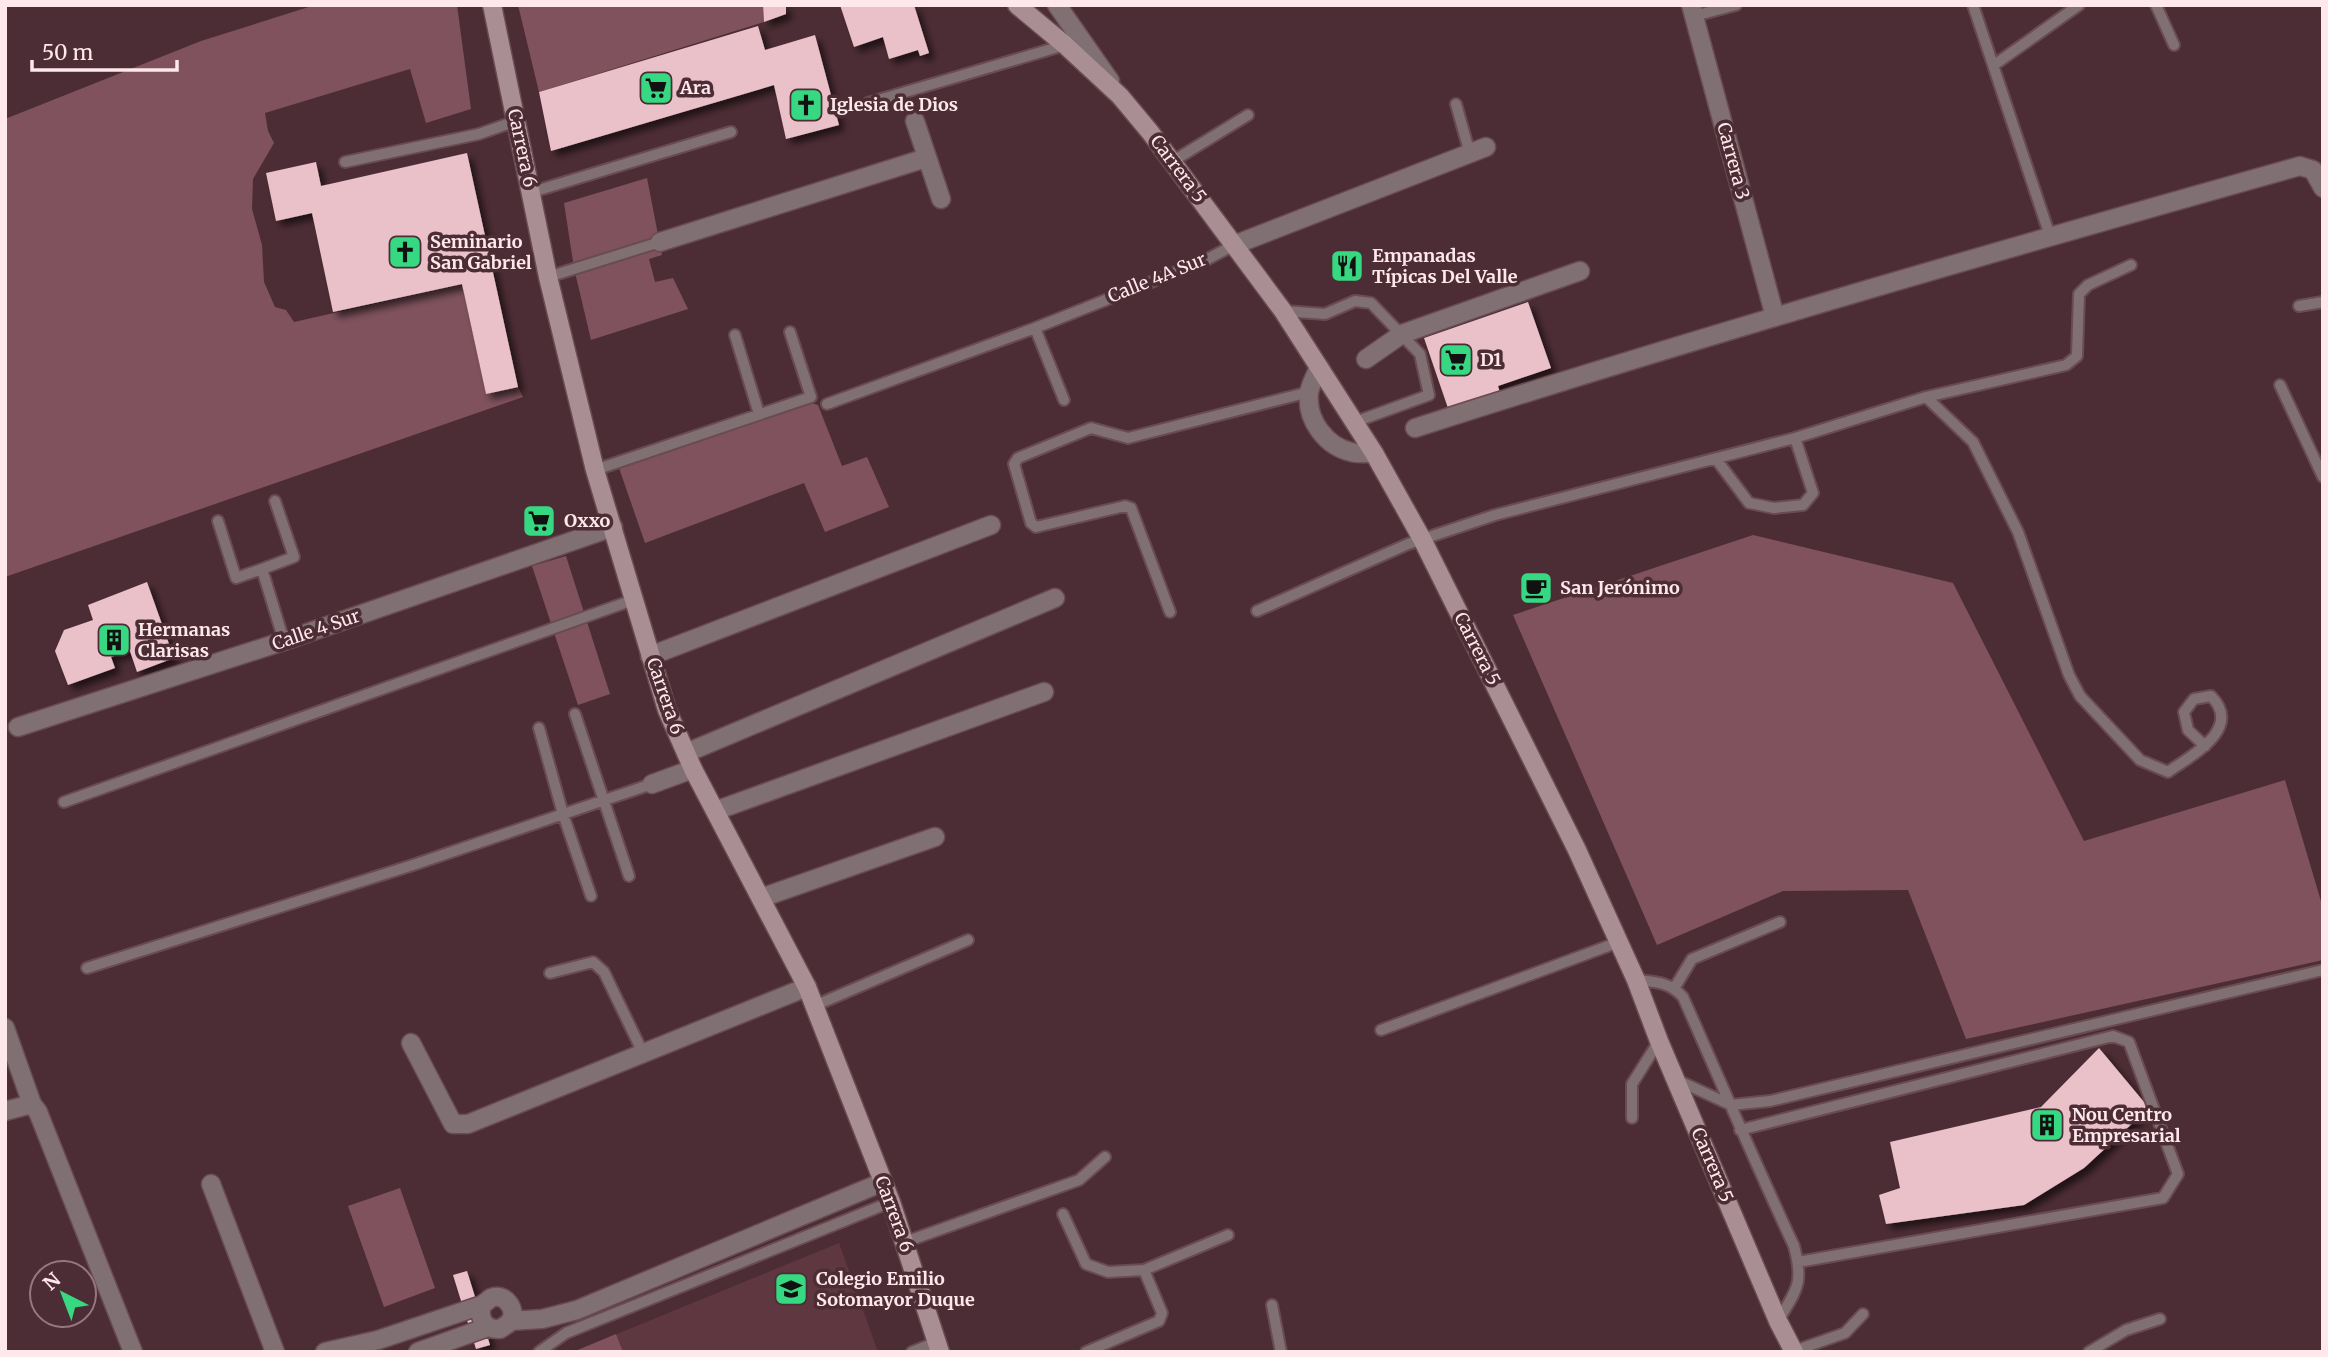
<svg xmlns="http://www.w3.org/2000/svg" width="2328" height="1357" font-family="Merriweather,serif">
<style>
.built{fill:#5e3741}
.green{fill:#7f525d}
.building{fill:#eac0c9;filter:url(#shadow)}
.lines{fill:none;stroke-linecap:round;stroke-linejoin:round}
.service-casing{stroke:#694b52;stroke-width:14}
.minor-casing{stroke:#694b52;stroke-width:21}
.secondary-casing{stroke:#694b52;stroke-width:21}
.service{stroke:#817073;stroke-width:10}
.minor{stroke:#817073;stroke-width:18}
.secondary{stroke:#a98e94;stroke-width:18}
.labels{text-anchor:middle;stroke-width:7;stroke-linejoin:round;paint-order:stroke}
.poi-label{font-size:18px;font-weight:bold;fill:#fee8ec;stroke:#4d2d35;text-anchor:start}
.street-label{font-size:18px;fill:#fee8ec;stroke:#4d2d35}
</style>
<defs>
<filter id="shadow"><feDropShadow dx="5.5" dy="5.5" stdDeviation="3.5" flood-color="#0009"/></filter>
</defs>
<rect width="100%" height="100%" fill="#4d2d35"/>
<path class="built" d="M839 1243 878 1352H573Z"/>
<path class="green" d="M315 5H457L471 109 426 123 410 69 265 113 268 131 274 143 253 179 252 209 262 245 264 282 275 307 286 310 294 322 462 284 486 394 518 387 523 397 5 577V119L201 41Z
M518 5H763L764 22 539 92Z
M647 178 662 255 649 259 655 282 673 278 688 309 591 340 574 268 564 203Z
M808 402 818 405 842 466 867 457 889 507 825 532 804 483 645 543 619 468Z
M1753 535 1953 583 2084 841 2285 780 2323 908V960L1966 1039 1908 890 1783 891 1657 945 1513 615Z
M566 556 610 694 578 705 532 566Z
M400 1188 435 1288 384 1307 348 1206Z
M616 1334 623 1352H573Z"/>
<path class="building" d="M763 5H786V14L764 22Z
M840 5H914L929 53 920 56 918 50 889 59 883 37 854 47Z
M758 26 765 50 815 35 839 125 786 139 774 85 551 151 539 92Z
M467 153 518 387 486 394 462 284 333 312 312 213 276 221 266 173 316 162 321 186Z
M1528 302 1551 368 1498 386 1501 396 1450 414 1424 338Z
M147 582 174 658 137 672 130 651 111 657 115 668 68 685 55 651 64 630 93 620 88 605Z
M2099 1048 2149 1108 2084 1168 2024 1205 1886 1224 1879 1195 1900 1188 1890 1142 2041 1107Z
M467 1271 490 1345 476 1349 453 1275Z"/>
<g class="lines">
<defs>
<path id="service" d="M1973 5 2050 236
M2156 5 2174 45
M1694 16 1736 5
M1994 65 2079 5
M868 103 1065 45
M1456 104 1470 154
M1173 161 1248 115
M345 162 479 134 516 121
M532 192 731 132
M548 277 660 242
M2299 306 2323 302
M1283 311 1325 314 1355 301 1371 303 1420 354 1429 395 1355 422
M1035 328 1064 400
M735 335 759 414
M2280 385 2323 477
M1926 397 1973 442 2018 532 2069 675 2080 696 2140 760 2168 772C2192 755 2243 729 2211 696L2194 699 2184 712 2188 730 2205 746
M827 404 1035 328 1204 261 1234 245
M1795 438 1926 397 2066 365 2077 356 2079 294 2088 285 2131 265
M595 470 811 397 790 332
M275 501 294 557 262 569 284 641
M218 521 236 578 262 569
M1257 611 1408 544 1495 515 1795 438 1813 493 1803 505 1774 508 1749 503 1716 459
M1170 612 1131 508 1125 506 1036 527 1031 523 1014 464 1018 458 1091 428 1128 438 1309 392
M575 714 629 876
M539 728 563 814 591 896
M64 802 633 600
M87 968 413 865 652 784
M550 973 593 962 604 972 643 1053
M1636 980C1656 982 1670 982 1683 997 1720 1080 1755 1163 1794 1246 1804 1284 1797 1289 1778 1321
M1675 987 1692 959 1780 922
M814 1006 968 940
M1381 1030 1619 942
M1677 1080 1731 1105 1770 1101 2323 970
M1632 1118V1084L1659 1041
M1740 1130 2113 1036 2129 1042 2178 1174 2163 1198 1798 1262
M1063 1214 1086 1264 1108 1272 1144 1270 1162 1313 1159 1321 1086 1352
M905 1242 1079 1180 1105 1157
M1144 1270 1228 1235
M1272 1305 1281 1352
M1794 1351 1845 1333 1863 1314
M539 1352 566 1333 891 1202
M912 1352 937 1342
M2089 1352 2126 1330 2160 1319"/>
<path id="minor" d="M1057 5 1110 81
M1691 5 1775 317
M915 121 941 199
M660 242 926 158
M1234 245 1486 147
M1366 359 1402 334 1580 271
M1319 367C1316 375 1310 385 1309 393 1306 420 1326 446 1351 452 1358 454 1367 453 1374 453
M1415 428C1708 334 2004 249 2300 166L2313 170 2323 188
M650 656 991 525
M18 727 284 641 613 527
M686 753 1055 598
M652 784 693 769
M715 811 1044 692
M761 898 935 837
M5 1028 32 1104 38 1112 133 1352
M411 1043 453 1124H468L807 987
M5 1111 32 1104
M211 1184 275 1352
M510 1321 542 1319 577 1310 883 1182
M325 1352 378 1340 482 1305C485 1303 488 1300 491 1298 505 1292 518 1310 510 1322 507 1325 503 1327 500 1329 485 1330 478 1319 482 1305
M418 1352 488 1327"/>
<path id="secondary" d="M492 5 548 277 595 470 667 710 693 769 807 987 891 1202 940 1352
M1017 5 1065 45 1120 96 1150 132 1283 311 1374 453 1422 539 1577 850 1636 980 1659 1041 1778 1321 1794 1352"/>
</defs>
<use href="#service" class="service-casing"/>
<use href="#minor" class="minor-casing"/>
<use href="#secondary" class="secondary-casing"/>
<use href="#service" class="service"/>
<use href="#minor" class="minor"/>
<use href="#secondary" class="secondary"/>
</g>
<defs>
<symbol id="supermarket-square" viewBox="-11 -11 22 22"><rect x="-9" y="-9" width="18" height="18" rx="4" fill="#36d881" stroke="#4d2d35"/><path d="M-6-5.5h2.5l.6 2H6L4.5 2H-2.5L-4.4-4H-6ZM-1.5 3.2a1.3 1.3 0 1 0 .1 0ZM3 3.2a1.3 1.3 0 1 0 .1 0Z" fill="#111"/></symbol>
<symbol id="church-square" viewBox="-11 -11 22 22"><rect x="-9" y="-9" width="18" height="18" rx="4" fill="#36d881" stroke="#4d2d35"/><path d="M-1.2-6h2.4v3.5h3.3v2.4h-3.3V6h-2.4V-.1h-3.3v-2.4h3.3Z" fill="#111"/></symbol>
<symbol id="restaurant-square" viewBox="-11 -11 22 22"><rect x="-9" y="-9" width="18" height="18" rx="4" fill="#36d881" stroke="#4d2d35"/><path d="M-5-6h1v4h1v-4h1v4h1v-4h1v5L-1.5 .5V6h-2V.5L-5-1ZM5-6V6H3V1.5H1.5Q1.5-4 5-6Z" fill="#111"/></symbol>
<symbol id="cafe-square" viewBox="-11 -11 22 22"><rect x="-9" y="-9" width="18" height="18" rx="4" fill="#36d881" stroke="#4d2d35"/><path d="M-5.5-4.5H6V0H3Q3 3.5 0 3.5H-2.5Q-5.5 3.5-5.5 0ZM3-3.2v2h1.7v-2ZM-6 4.5H4V6H-6Z" fill="#111"/></symbol>
<symbol id="building-square" viewBox="-11 -11 22 22"><rect x="-9" y="-9" width="18" height="18" rx="4" fill="#36d881" stroke="#4d2d35"/><path d="M-4-6H4V6H1V3H-1V6H-4ZM-2.5-4.3h1.7v1.8h-1.7ZM.8-4.3h1.7v1.8H.8ZM-2.5-1h1.7V.8h-1.7ZM.8-1h1.7V.8H.8Z" fill="#111"/></symbol>
<symbol id="school-square" viewBox="-11 -11 22 22"><rect x="-9" y="-9" width="18" height="18" rx="4" fill="#36d881" stroke="#4d2d35"/><path d="M0-5L7-2L0 1L-7-2ZM-4 1L0 2.5L4 1V4Q0 6-4 4Z" fill="#111"/></symbol>
</defs>
<g fill-rule="evenodd">
<use href="#supermarket-square" x="637" y="69" width="38" height="38"/>
<use href="#church-square" x="787" y="86" width="38" height="38"/>
<use href="#church-square" x="386" y="233" width="38" height="38"/>
<use href="#restaurant-square" x="1328" y="247" width="38" height="38"/>
<use href="#supermarket-square" x="1437" y="341" width="38" height="38"/>
<use href="#supermarket-square" x="520" y="502" width="38" height="38"/>
<use href="#cafe-square" x="1517" y="569" width="38" height="38"/>
<use href="#building-square" x="95" y="621" width="38" height="38"/>
<use href="#building-square" x="2028" y="1106" width="38" height="38"/>
<use href="#school-square" x="772" y="1270" width="38" height="38"/>
</g>
<g class="labels">
<g class="poi-label">
<text x="680" y="94">Ara</text>
<text x="830" y="111">Iglesia de Dios</text>
<text x="430" y="248">Seminario<tspan x="430" dy="21">San Gabriel</tspan></text>
<text x="1372" y="262">Empanadas<tspan x="1372" dy="21">Típicas Del Valle</tspan></text>
<text x="1480" y="366">D1</text>
<text x="564" y="527">Oxxo</text>
<text x="1560" y="594">San Jerónimo</text>
<text x="138" y="636">Hermanas<tspan x="138" dy="21">Clarisas</tspan></text>
<text x="2072" y="1121">Nou Centro<tspan x="2072" dy="21">Empresarial</tspan></text>
<text x="816" y="1285">Colegio Emilio<tspan x="816" dy="21">Sotomayor Duque</tspan></text>
</g>
<g class="street-label">
<text transform="translate(522 148) rotate(78)" y="6">Carrera 6</text>
<text transform="translate(1733 161) rotate(75)" y="6">Carrera 3</text>
<text transform="translate(1178 169) rotate(53)" y="6">Carrera 5</text>
<text transform="translate(1157 278) rotate(-22)" y="6">Calle 4A Sur</text>
<text transform="translate(316 630) rotate(-19)" y="6">Calle 4 Sur</text>
<text transform="translate(1477 649) rotate(63)" y="6">Carrera 5</text>
<text transform="translate(665 696) rotate(71)" y="6">Carrera 6</text>
<text transform="translate(1712 1165) rotate(67)" y="6">Carrera 5</text>
<text transform="translate(894 1214) rotate(70)" y="6">Carrera 6</text>
</g>
</g>
<rect width="2328" height="1357" fill="none" stroke="#fee8ec" stroke-width="14"/>
<g transform="translate(63 1294) rotate(318)"><circle r="33" fill="#4d2d35" stroke="#94787e" stroke-width="2"/>
<path d="M0-5L12 26L0 18L-12 26Z" fill="#36d881"/>
<text y="-10" font-size="19" font-weight="bold" text-anchor="middle" fill="#fee8ec">N</text>
</g>
<path d="M32 60v10h145v-10" fill="none" stroke="#fee8ec" stroke-width="3.5"/>
<text x="42" y="60" font-size="21" fill="#fee8ec" stroke="#4d2d35" stroke-width="5" paint-order="stroke">50 m</text>
</svg>
